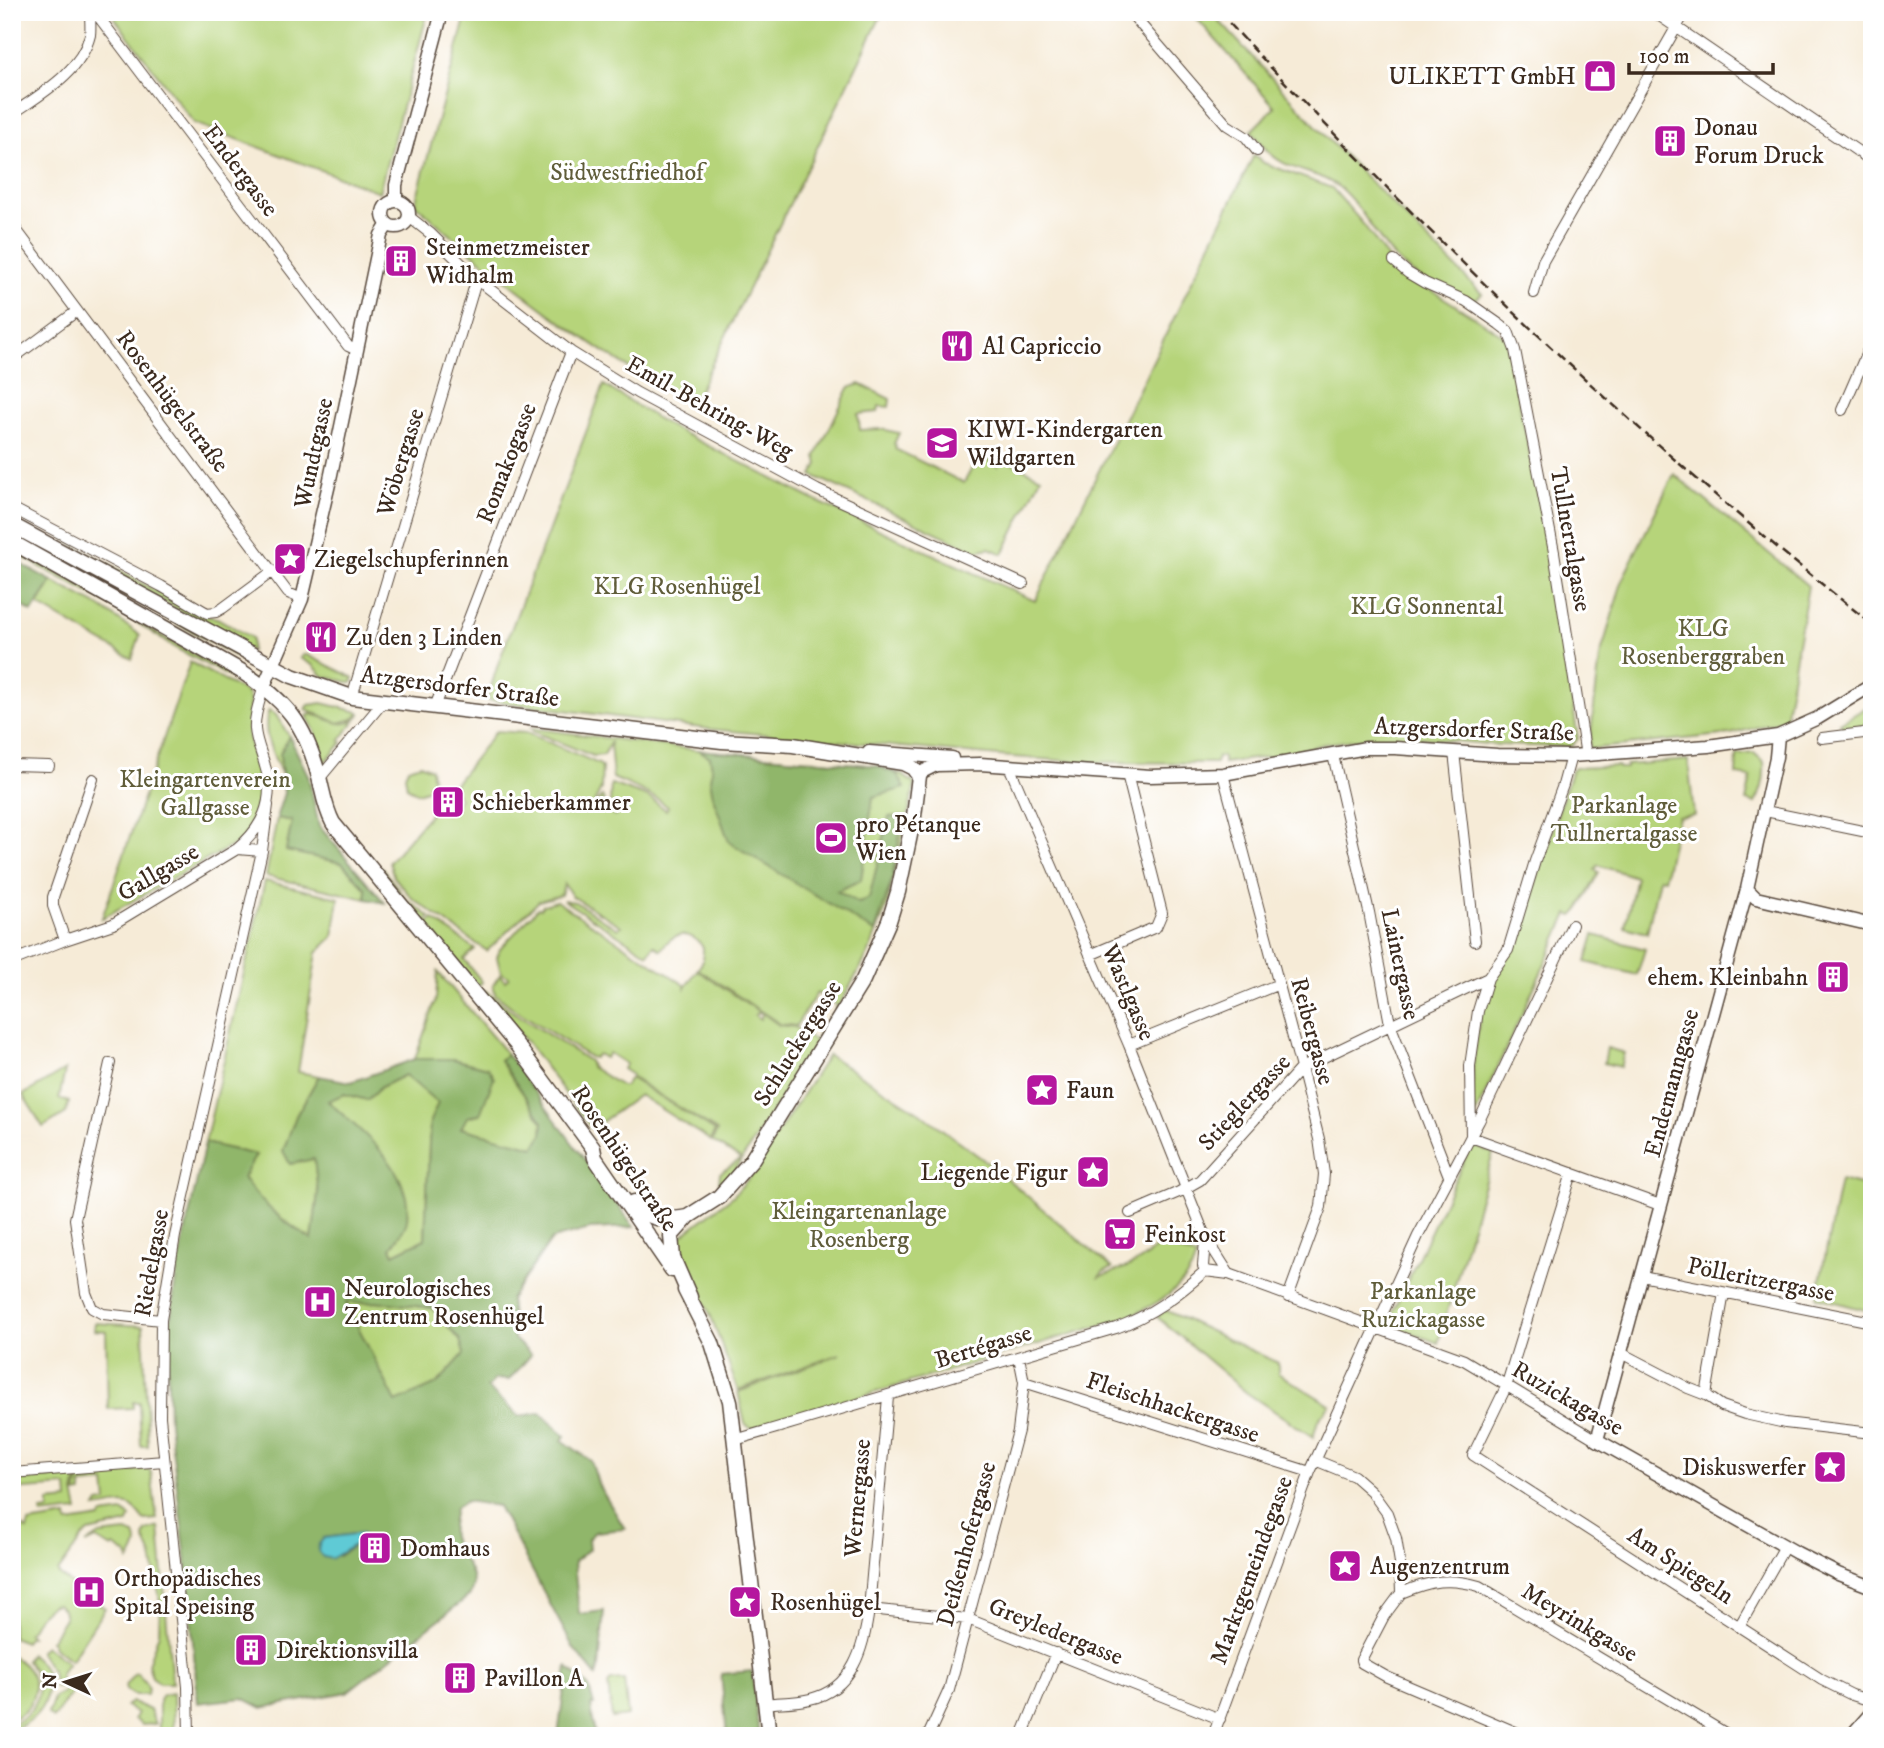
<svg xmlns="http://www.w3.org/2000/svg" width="1884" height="1748" font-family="'IM FELL DW Pica',serif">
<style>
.green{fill:#b6d47a;stroke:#787f4c;stroke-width:2}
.forest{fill:#90b66a;stroke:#667044;stroke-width:2;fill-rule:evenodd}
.water{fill:#5ecad5;stroke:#4c7a7a;stroke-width:2}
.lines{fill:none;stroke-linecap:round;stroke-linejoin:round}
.minor-casing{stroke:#57473a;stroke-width:12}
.tertiary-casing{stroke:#57473a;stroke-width:15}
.secondary-casing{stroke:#57473a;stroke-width:17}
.minor{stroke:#fff;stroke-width:10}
.tertiary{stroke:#fff;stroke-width:12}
.secondary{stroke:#fff;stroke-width:14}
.rail{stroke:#3b2a1e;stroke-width:2.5;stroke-dasharray:10 5;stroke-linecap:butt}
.labels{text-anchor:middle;stroke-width:6;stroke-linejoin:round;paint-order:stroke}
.poi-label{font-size:24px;fill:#3b2a1e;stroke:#fff;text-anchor:start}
.street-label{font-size:24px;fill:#3b2a1e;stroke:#fff}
.park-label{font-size:24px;fill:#605d3a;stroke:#fff}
</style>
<rect width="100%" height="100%" fill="#fff"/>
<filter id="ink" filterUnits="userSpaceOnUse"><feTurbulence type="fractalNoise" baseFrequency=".0143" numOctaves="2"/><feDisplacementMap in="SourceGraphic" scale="14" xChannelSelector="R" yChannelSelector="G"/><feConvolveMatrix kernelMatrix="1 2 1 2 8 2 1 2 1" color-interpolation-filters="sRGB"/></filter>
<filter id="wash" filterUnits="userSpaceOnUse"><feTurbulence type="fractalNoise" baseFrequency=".00686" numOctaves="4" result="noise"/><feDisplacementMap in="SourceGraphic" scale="28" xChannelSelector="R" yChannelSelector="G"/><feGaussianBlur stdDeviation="1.57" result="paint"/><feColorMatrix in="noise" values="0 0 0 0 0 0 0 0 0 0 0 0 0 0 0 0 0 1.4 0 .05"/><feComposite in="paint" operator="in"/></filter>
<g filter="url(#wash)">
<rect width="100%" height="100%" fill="#f6ebd7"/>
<path class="green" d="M110 12H428L379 192 194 123Z
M467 12H883L692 405C591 350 501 280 415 204Z
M1191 12H1211L1330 141 1482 294 1473 301C1448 290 1416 280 1397 260 1376 239 1363 208 1340 188 1320 172 1291 172 1272 155 1264 149 1258 138 1251 131L1275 107Z
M1254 155 1264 163 1332 188 1364 225 1393 266 1506 337 1549 549 1578 739 1570 747 1497 745 1422 738 1360 739 1324 744 1274 756 1223 763V757H1218L1216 763 1083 762 999 756 709 729 487 700 498 664 604 385 669 426 812 499 1035 601Z
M860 384 890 399 889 407 879 406 878 412 858 414 860 430 880 429 899 433 894 444 896 445 895 449 964 483 978 457 986 462 988 459 999 467 986 455 988 451 1041 477 1003 554 989 548 976 551 812 475 818 464 816 456 849 388Z
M1674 474 1808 586 1785 720 1731 734 1589 749 1600 657 1623 578Z
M12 530 247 660 246 662 157 612 12 536Z
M66 541 200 615 217 618 252 638 251 651 110 571Z
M12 548 106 598 148 628 240 680 239 682 177 649 104 601 12 552Z
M52 581 99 606 140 635 132 659 38 605Z
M303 655H307L354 678 352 683 323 676 313 665 300 658Z
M190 662 247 693 250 701 248 713V737L262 784 261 808 252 827 242 840 102 918Z
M322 703 359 712 360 713 353 719 338 723 306 709 309 705Z
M1872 704V726L1843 728 1840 723Z
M269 710 276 715 289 736 280 754 282 775C274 756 260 732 269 710Z
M311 714C330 718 345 733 360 714L340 740 342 743 324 763 315 731 307 716Z
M531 728 698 750 877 766 899 773 915 784 887 906 868 954 837 1010 835 1008 836 1005 817 993 796 1026 780 1024 698 969 703 961V947C690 929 672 932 661 950L654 945 648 954 563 900 575 902 618 929 621 926 572 896 564 884 561 895 539 901 487 951 412 898 394 877 389 862 436 807 446 814 460 798 451 789 496 731 527 733 599 764 602 767 601 789 594 803 596 804 602 796 604 800 602 808 615 816 620 810 610 803 611 784 648 797 666 810 668 807C651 793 633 787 613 778L610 743 604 755 593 756 534 732Z
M1754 753 1764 762C1765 777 1763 790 1755 803L1746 801 1751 777 1736 775 1737 755Z
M1688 760 1694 815 1678 817 1664 879 1659 878 1647 933 1625 927 1636 877 1598 865 1595 870 1599 872 1578 911 1573 916 1568 914 1472 1122 1473 1066 1480 1013 1491 983 1516 943 1571 772 1575 768 1618 766V768H1626V765Z
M420 764 431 769 433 781 429 789 418 793 407 787 405 775 408 768Z
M277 818 292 821 286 851 342 863 366 889V899L266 876Z
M381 867 407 900 430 917 426 921 428 923 433 919 475 949 464 959 482 982 478 986 379 868Z
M265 881 339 898 333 937 317 952 298 1072 319 1076 296 1116 314 1158 318 1193 312 1240C281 1220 264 1208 243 1177L255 1155 205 1143Z
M556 901 685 985V988L697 970 760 1012 755 1015 760 1019 762 1015 761 1012 779 1025 795 1027 814 1041 831 1015 833 1017 726 1184H719L720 1173 741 1159 712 1141 717 1131 631 1077 632 1075 623 1069 626 1064 609 1053 605 1058 598 1054 594 1058 590 1057 514 1009 495 994 493 985 500 975 505 981 509 977 501 973 497 957 500 949 538 908 540 909 543 905Z
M1594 935 1645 949 1637 975 1586 962Z
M438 972 507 1054 500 1060 543 1122 542 1135 534 1148 461 1128 467 1116 415 1059 436 999Z
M486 991 510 1010 589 1061 591 1067 621 1086H625L630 1078 715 1131 710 1140 639 1095 592 1129 526 1041 483 992Z
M1607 1048 1624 1053 1620 1067 1604 1063Z
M828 1055 920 1113 992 1166 1112 1268 1103 1272 1099 1277C1126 1267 1140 1266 1160 1243L1196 1257C1188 1289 1153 1306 1126 1318L752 1429 745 1424 738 1392 840 1354 738 1390 710 1314 679 1255 678 1240 681 1236 733 1196 748 1179Z
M65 1070 59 1099 69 1102 66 1113 43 1127 23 1095Z
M405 1074 439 1103 430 1121 425 1239 394 1254 327 1100 344 1094 367 1100 381 1087Z
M1478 1147 1493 1153 1438 1343 1387 1324 1470 1148Z
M1840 1180 1872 1188V1312L1817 1297Z
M381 1302 432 1308 460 1340 465 1354 437 1384 396 1403 345 1303Z
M1165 1310 1278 1363V1373L1330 1405 1318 1420 1313 1437 1247 1393 1157 1317Z
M95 1323 143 1326 148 1446H141L139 1402H133V1408L108 1409 106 1331 94 1330Z
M148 1469 151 1472 157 1519 144 1520C129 1497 121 1505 96 1508L99 1503 107 1502 105 1483 81 1485 82 1493 76 1494 80 1475Z
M78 1475 74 1493 78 1511 42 1515 41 1511 49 1510V1502L68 1500 67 1486 12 1490V1481Z
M124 1512 130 1517 128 1523 89 1532 82 1538 58 1572 59 1575 105 1608 71 1660 52 1646 53 1643 50 1641 65 1618 63 1609 57 1604C42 1607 36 1622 28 1633L32 1637 29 1636 25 1642 12 1637V1601L15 1597 12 1594V1531L22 1526 27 1530 29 1523 67 1517 68 1523 101 1518 102 1515Z
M159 1527 172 1683H160L152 1677 148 1664 159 1633 160 1601 152 1556 144 1538 146 1531Z
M126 1532 135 1535C140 1544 135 1553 129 1561L128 1555 114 1546 112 1548 96 1539 86 1544 100 1535Z
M45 1646 68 1663 60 1674 61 1680 64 1683 59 1688 55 1687 52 1672 39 1651Z
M30 1654C62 1676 47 1720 12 1729V1723C41 1714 46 1681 26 1660Z
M12 1657C41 1669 42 1707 12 1719Z
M138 1673 148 1687 147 1695H135L126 1690 125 1686 134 1674Z
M624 1680 628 1716 612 1718 608 1684 611 1681Z
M69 1686 74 1690 53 1718 48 1714 54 1697 63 1693Z
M173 1693 174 1736H159V1699L162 1695Z
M132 1702 150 1710 155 1724 142 1725 134 1719 137 1714 126 1706Z"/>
<path class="forest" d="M12 559 52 581 32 612 12 599Z
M289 736 308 775 319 826 385 903 366 899V889L342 863 286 851 292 821 277 818V815L284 793 280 754Z
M698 750 877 766 897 774 905 788 873 797 861 880 837 891 859 903 869 898 889 817 903 816 892 880 875 932 729 842 713 797 710 779 712 769 710 757Z
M507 1054 634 1227 590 1229 552 1239 510 1299 514 1339 531 1355 509 1380 495 1379 487 1388 519 1416 541 1413 565 1436 562 1440 591 1461 599 1486 625 1529 595 1532 588 1539 589 1549 574 1562 579 1614 604 1611 599 1667 596 1676 574 1649 498 1506 466 1501 455 1508C454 1516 450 1529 452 1537 457 1558 481 1572 470 1595L347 1692 262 1708 243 1698 198 1703 186 1559 169 1423 167 1345 177 1270 205 1143 256 1155 243 1178C263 1206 283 1221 312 1240L318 1193 314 1159 290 1164 283 1151 296 1116 319 1076 351 1082 415 1059H453L488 1068 494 1078 480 1114 467 1117 461 1128 534 1147 542 1135 543 1122 500 1060ZM405 1075 438 1103 430 1121 425 1239 394 1254 391 1248C396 1240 406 1229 407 1220 413 1167 361 1133 328 1101L344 1094 367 1100 381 1087ZM381 1302 432 1308 460 1340 464 1354 437 1384 396 1402 346 1303ZM362 1533 363 1539 339 1556 324 1538Z
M567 1667 589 1687 594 1705H591L595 1736H558Z
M752 1671 759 1736H727L721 1674Z"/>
<path class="water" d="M362 1533 364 1539 331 1559 323 1557 318 1551 319 1544 324 1538Z"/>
</g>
<g filter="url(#ink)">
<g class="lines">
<defs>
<path id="minor" d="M95 12 348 346 357 350
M1130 12 1227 125 1246 137 1257 151
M1654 12 1872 161
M12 114C41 94 81 72 90 35 91 28 90 20 90 12
M408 216 431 234 478 280 571 352 637 393 817 490 1023 584
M12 224 288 593 302 599
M1394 261 1408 273 1425 283 1466 301 1499 324 1508 331 1515 350 1554 552 1586 756
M1534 293 1543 261 1685 12
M12 359 77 311
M1842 410 1872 341
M12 508 161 586 207 613 216 612 223 608 273 571
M352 697 474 288 478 280
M435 707 571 352
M1822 738 1872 732
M1454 752 1475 941
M1333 755 1369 912 1390 1024 1449 1176
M1571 756 1563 785 1535 861 1508 950 1488 978 1478 1011 1470 1066 1471 1137 1660 1205
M12 765 49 766
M1009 766 1129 1045 1205 1236 1229 1274
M1223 774 1301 1068 1319 1139 1324 1174 1321 1207 1288 1297
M319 779 383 702
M1765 811 1872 833
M237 849 262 851
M65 940 53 906V897L93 779
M1090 955 1156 927 1162 913 1127 774
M12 961 65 940 113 924 237 849C262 828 276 800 265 766 262 754 256 742 255 729 254 715 260 700 264 686
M1129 1045 1279 984
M110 1063 75 1219 86 1293 92 1308 103 1314 161 1320
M1572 1173 1506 1387 1473 1455 1822 1680 1852 1695 1872 1701
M1130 1213 1179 1192 1200 1180 1301 1068 1488 978
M1205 1271 1203 1266 1205 1240
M1642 1276 1872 1322
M1621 1353 1688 1388 1706 1395 1722 1406 1745 1414 1785 1423 1872 1433
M1024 1382 1310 1472
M1706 1395 1724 1293
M735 1440 1116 1328C1151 1315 1177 1296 1205 1271L1229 1274 1464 1360 1597 1440
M1315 1460 1354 1476 1371 1491 1387 1513 1396 1538 1400 1563 1401 1593 1384 1616 1361 1660 1362 1663 1387 1677 1525 1736
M12 1473 164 1461
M1401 1593C1430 1581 1448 1577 1479 1586L1730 1736
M869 1609 968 1619 1220 1719
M1739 1627 1785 1546
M765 1704C780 1702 795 1703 810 1699 853 1689 864 1648 869 1609L888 1397
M189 1736 188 1687 160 1417 161 1320 175 1236 262 851 268 805
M928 1736 949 1690 1018 1431 1024 1382 1019 1357
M1022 1736 1056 1653
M1213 1736 1310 1472 1418 1236 1479 1121 1572 925"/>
<path id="tertiary" d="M396 201V185L442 12
M383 214a13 13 0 1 1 26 0a13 13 0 1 1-26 0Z
M264 686 302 599 329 484 381 235 388 224
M1778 736 1776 757 1747 889 1597 1440 1797 1553 1838 1574 1872 1587
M869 752 952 758
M919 776 922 772 936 765 980 764 1150 776 1223 774 1366 748H1395L1497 755 1571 756 1708 746 1778 736 1818 718 1872 685
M1747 889 1756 898 1872 925
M1851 1736 1872 1712"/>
<path id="secondary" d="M12 525 292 676 352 697 722 741 793 745 903 763 913 768 919 776 914 816 898 892 889 921 863 980 751 1161 719 1197 689 1216 671 1236 673 1258 690 1297
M12 542 241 671C287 702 305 723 319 777 323 793 325 808 333 823L516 1044 593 1148 595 1158 672 1270
M634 1202C650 1222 665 1221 687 1217
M685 1290 712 1343 730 1401 769 1736"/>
</defs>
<use href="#minor" class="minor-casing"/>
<use href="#tertiary" class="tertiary-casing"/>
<use href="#secondary" class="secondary-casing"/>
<use href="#minor" class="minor"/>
<use href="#tertiary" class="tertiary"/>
<use href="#secondary" class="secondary"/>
<path class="rail" d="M1219 12C1423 232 1637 439 1872 624"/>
</g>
</g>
<defs>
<symbol id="shop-square" viewBox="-11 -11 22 22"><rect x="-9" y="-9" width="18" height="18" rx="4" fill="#b5179e" stroke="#fff"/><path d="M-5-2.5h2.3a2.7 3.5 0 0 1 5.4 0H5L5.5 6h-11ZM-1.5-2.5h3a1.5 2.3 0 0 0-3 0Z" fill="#fff"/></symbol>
<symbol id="building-square" viewBox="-11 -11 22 22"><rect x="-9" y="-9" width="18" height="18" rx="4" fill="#b5179e" stroke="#fff"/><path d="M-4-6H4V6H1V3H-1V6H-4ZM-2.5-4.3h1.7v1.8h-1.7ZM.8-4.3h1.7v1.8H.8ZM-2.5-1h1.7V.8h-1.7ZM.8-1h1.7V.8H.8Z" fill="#fff"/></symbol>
<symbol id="restaurant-square" viewBox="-11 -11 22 22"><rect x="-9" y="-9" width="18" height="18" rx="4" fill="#b5179e" stroke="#fff"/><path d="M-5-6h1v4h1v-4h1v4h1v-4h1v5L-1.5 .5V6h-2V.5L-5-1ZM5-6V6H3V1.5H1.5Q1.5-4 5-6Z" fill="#fff"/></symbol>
<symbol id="school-square" viewBox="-11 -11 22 22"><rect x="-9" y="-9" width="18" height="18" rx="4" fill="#b5179e" stroke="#fff"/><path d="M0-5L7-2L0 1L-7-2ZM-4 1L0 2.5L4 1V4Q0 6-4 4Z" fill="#fff"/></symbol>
<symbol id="sight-square" viewBox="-11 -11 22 22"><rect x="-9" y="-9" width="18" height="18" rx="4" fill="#b5179e" stroke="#fff"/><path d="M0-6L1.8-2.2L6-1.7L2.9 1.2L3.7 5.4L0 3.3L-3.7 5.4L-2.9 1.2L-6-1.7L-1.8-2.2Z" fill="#fff"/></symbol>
<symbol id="stadium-square" viewBox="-11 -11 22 22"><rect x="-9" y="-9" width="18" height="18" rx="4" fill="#b5179e" stroke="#fff"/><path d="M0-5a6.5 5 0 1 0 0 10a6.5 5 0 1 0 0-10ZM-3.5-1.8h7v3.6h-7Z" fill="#fff"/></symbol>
<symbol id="supermarket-square" viewBox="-11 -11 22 22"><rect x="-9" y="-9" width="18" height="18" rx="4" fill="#b5179e" stroke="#fff"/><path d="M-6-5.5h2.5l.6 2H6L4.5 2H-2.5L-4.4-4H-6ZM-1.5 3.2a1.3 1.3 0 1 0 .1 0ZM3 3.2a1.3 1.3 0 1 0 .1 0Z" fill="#fff"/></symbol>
<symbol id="hospital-square" viewBox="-11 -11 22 22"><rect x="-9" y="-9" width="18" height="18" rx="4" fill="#b5179e" stroke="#fff"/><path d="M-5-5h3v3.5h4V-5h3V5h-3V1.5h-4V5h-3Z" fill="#fff"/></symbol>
</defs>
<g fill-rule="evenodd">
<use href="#shop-square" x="1581" y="57" width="38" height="38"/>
<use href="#building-square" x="1651" y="122" width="38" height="38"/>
<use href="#building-square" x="382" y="242" width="38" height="38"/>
<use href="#restaurant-square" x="938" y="327" width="38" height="38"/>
<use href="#school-square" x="923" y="424" width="38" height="38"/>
<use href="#sight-square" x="271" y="540" width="38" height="38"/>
<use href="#restaurant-square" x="302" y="618" width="38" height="38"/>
<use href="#building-square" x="429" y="783" width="38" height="38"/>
<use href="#stadium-square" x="812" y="819" width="38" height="38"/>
<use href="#building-square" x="1814" y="958" width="38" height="38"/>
<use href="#sight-square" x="1023" y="1071" width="38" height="38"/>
<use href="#sight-square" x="1074" y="1153" width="38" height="38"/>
<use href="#supermarket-square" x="1101" y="1215" width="38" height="38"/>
<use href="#hospital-square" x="301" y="1283" width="38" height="38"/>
<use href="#sight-square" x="1811" y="1448" width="38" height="38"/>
<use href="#building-square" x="356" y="1529" width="38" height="38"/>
<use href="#sight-square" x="1326" y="1547" width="38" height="38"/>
<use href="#hospital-square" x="70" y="1573" width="38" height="38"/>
<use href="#sight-square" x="726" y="1583" width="38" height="38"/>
<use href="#building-square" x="232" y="1631" width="38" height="38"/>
<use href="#building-square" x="441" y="1659" width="38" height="38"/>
</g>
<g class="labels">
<g class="poi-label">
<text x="1576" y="84" text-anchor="end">ULIKETT GmbH</text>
<text x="1694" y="135">Donau<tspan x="1694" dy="28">Forum Druck</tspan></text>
<text x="426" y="255">Steinmetzmeister<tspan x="426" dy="28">Widhalm</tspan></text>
<text x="982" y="354">Al Capriccio</text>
<text x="967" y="437">KIWI-Kindergarten<tspan x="967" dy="28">Wildgarten</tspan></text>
<text x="314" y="567">Ziegelschupferinnen</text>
<text x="346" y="645">Zu den 3 Linden</text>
<text x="472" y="810">Schieberkammer</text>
<text x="856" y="832">pro Pétanque<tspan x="856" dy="28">Wien</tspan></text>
<text x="1808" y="985" text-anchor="end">ehem. Kleinbahn</text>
<text x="1066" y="1098">Faun</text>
<text x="1068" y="1180" text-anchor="end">Liegende Figur</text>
<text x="1144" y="1242">Feinkost</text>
<text x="344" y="1296">Neurologisches<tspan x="344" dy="28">Zentrum Rosenhügel</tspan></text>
<text x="1806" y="1475" text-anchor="end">Diskuswerfer</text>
<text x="400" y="1556">Domhaus</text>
<text x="1370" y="1574">Augenzentrum</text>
<text x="114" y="1586">Orthopädisches<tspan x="114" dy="28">Spital Speising</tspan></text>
<text x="770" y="1610">Rosenhügel</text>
<text x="276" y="1658">Direktionsvilla</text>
<text x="484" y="1686">Pavillon A</text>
</g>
<g class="street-label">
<text transform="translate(241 170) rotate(53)" y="8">Endergasse</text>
<text transform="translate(173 401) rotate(53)" y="8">Rosenhügelstraße</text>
<text transform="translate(710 407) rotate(29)" y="8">Emil-Behring-Weg</text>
<text transform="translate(313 453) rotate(-78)" y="8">Wundtgasse</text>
<text transform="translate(400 462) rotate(-73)" y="8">Wöbergasse</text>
<text transform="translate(506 463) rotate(-69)" y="8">Romakogasse</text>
<text transform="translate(1571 539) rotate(80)" y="8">Tullnertalgasse</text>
<text transform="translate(460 686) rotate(7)" y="8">Atzgersdorfer Straße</text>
<text transform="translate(1474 729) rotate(2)" y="8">Atzgersdorfer Straße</text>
<text transform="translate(158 872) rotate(-31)" y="8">Gallgasse</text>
<text transform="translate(1401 964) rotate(78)" y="8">Lainergasse</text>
<text transform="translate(1129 992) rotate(67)" y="8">Wastlgasse</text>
<text transform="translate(1313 1031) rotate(75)" y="8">Reibergasse</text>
<text transform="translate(797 1043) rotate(-58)" y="8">Schluckergasse</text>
<text transform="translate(1671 1083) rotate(-75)" y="8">Endemanngasse</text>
<text transform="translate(1244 1102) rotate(-47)" y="8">Stieglergasse</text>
<text transform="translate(625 1158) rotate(56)" y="8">Rosenhügelstraße</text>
<text transform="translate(151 1263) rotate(-80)" y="8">Riedelgasse</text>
<text transform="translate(1761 1279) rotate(11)" y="8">Pölleritzergasse</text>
<text transform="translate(983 1346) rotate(-17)" y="8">Bertégasse</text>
<text transform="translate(1568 1398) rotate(30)" y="8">Ruzickagasse</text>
<text transform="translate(1173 1407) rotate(18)" y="8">Fleischhackergasse</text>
<text transform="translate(857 1498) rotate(-85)" y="8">Wernergasse</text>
<text transform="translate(966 1544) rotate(-75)" y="8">Deißenhofergasse</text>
<text transform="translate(1681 1565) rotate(33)" y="8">Am Spiegeln</text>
<text transform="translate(1251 1570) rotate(-70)" y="8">Marktgemeindegasse</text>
<text transform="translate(1580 1622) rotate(31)" y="8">Meyrinkgasse</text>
<text transform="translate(1056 1631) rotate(22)" y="8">Greyledergasse</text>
</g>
<g class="park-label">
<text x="627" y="180">Südwestfriedhof</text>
<text x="677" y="594">KLG Rosenhügel</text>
<text x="1427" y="614">KLG Sonnental</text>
<text x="1703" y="636">KLG<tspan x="1703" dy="28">Rosenberggraben</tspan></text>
<text x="205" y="787">Kleingartenverein<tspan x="205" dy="28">Gallgasse</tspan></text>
<text x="1624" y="813">Parkanlage<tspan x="1624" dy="28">Tullnertalgasse</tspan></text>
<text x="859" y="1219">Kleingartenanlage<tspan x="859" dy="28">Rosenberg</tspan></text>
<text x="1423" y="1299">Parkanlage<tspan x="1423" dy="28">Ruzickagasse</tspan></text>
</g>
</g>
<rect width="1884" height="1748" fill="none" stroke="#fff" stroke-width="42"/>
<g transform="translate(66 1682) rotate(274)" stroke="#ffffff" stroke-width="5" paint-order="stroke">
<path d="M0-5L12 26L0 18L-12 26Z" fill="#3b2a1e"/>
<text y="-10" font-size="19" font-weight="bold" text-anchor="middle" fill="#3b2a1e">N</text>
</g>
<path d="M1629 63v10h144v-10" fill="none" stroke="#3b2a1e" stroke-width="3.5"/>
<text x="1639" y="63" font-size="21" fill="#3b2a1e" stroke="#ffffff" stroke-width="5" paint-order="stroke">100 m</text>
</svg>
